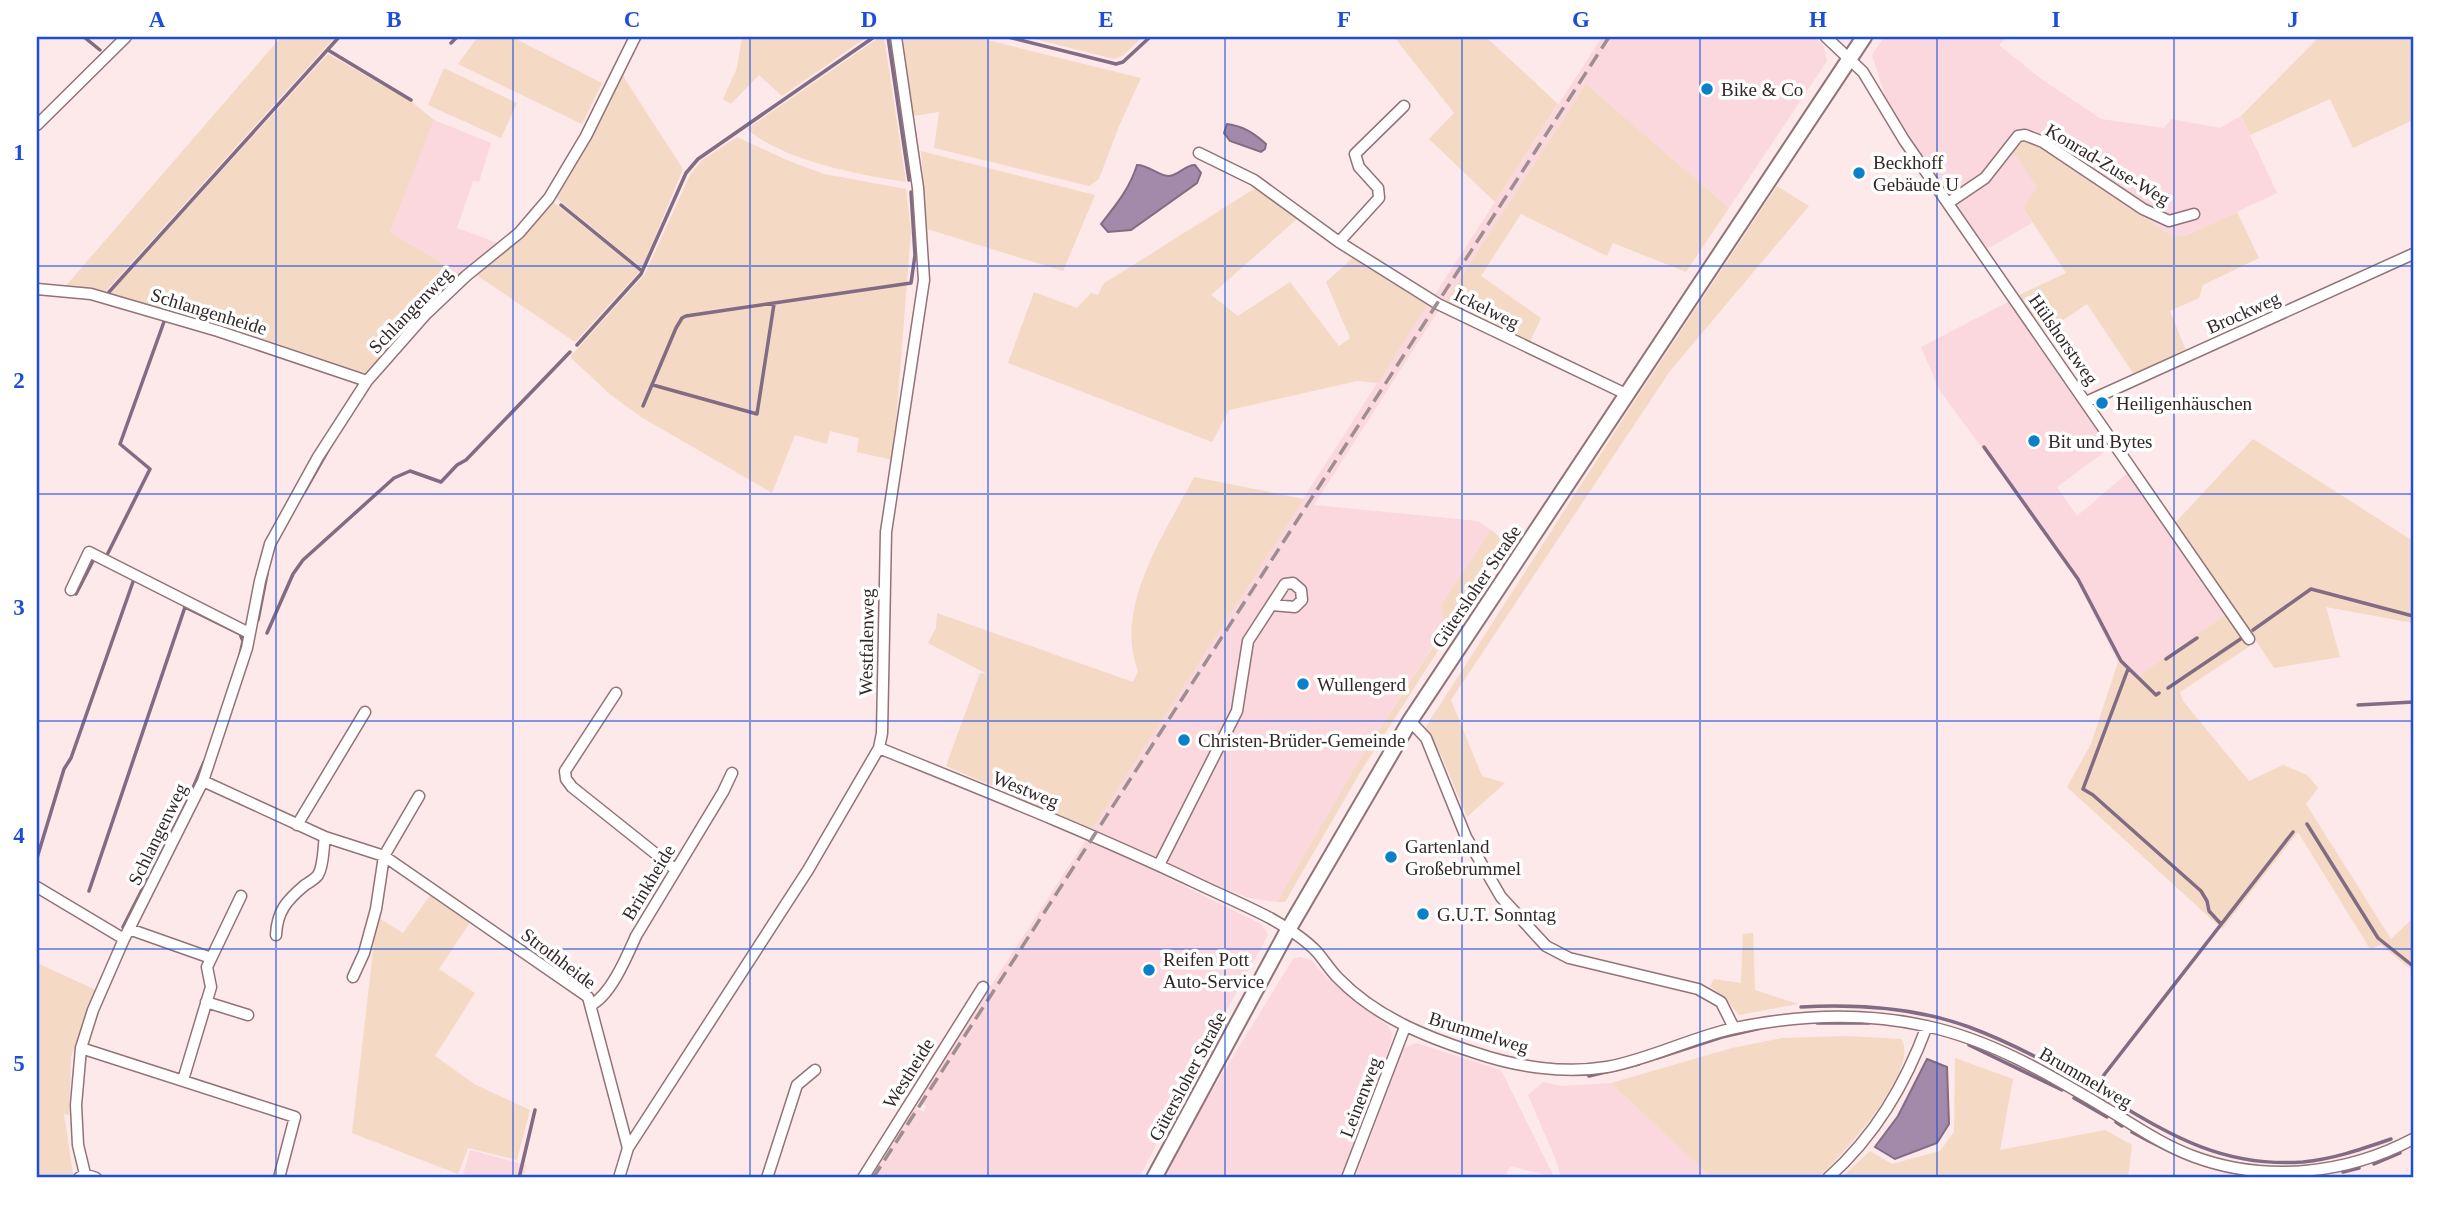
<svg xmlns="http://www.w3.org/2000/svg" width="2450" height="1215" font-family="Georgia,serif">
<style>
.built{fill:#fbd8dd}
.green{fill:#f4d9c5}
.water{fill:#a48aaa;stroke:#826c83;stroke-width:2}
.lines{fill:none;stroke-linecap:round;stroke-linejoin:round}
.stream{stroke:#826c83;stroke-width:3.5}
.street-casing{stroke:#927377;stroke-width:13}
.secondary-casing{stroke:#927377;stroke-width:18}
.street{stroke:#fff;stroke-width:10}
.secondary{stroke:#fff;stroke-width:14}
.rail{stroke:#9f8e90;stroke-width:3.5;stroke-dasharray:14 7;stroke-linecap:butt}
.grid{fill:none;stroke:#1d4ed8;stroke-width:2;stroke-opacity:0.55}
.poi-dot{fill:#0a80c9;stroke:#fff;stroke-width:2.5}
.labels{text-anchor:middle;stroke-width:7;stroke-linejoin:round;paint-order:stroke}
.poi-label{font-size:19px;fill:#342729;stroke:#fff;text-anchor:start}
.street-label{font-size:19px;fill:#342729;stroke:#fff}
.neatline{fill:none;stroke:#1d4ed8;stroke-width:2.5}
.grid-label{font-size:23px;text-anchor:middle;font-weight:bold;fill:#1d4ed8}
</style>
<rect width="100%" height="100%" fill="#fde8ea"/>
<path class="built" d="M1602 37H1814L1823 45 1827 61 1729 208 1586 84 1444 303 1434 296Z
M1884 37H2007L1999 45 2041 79 2101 119 2164 128 2171 119 2220 128 2241 116 2277 193 2185 236H2172L2035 144 2026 141 2020 143 2012 151 2038 188 2023 208 2032 223 1987 249 1888 105 1872 55Z
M434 120 491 143 479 182 473 181 457 228 501 244 460 274 390 232Z
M1429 302 1440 308 1314 505 1478 521 1491 530 1441 605 1445 627 1357 764 1277 902 1248 898 1176 868 1092 829Z
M2008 302 2111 447 2057 487 2077 516 2129 472 2228 613 2138 676 2118 662 2074 576 2048 537 1940 391 1921 347Z
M1087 838 1261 924 1268 935 1210 1040 1139 1178H866L913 1106 924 1112 926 1106 917 1100Z
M1300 957 1311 960 1328 979 1388 1026 1392 1033 1391 1042 1341 1178H1162L1183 1138 1293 959Z
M1416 1043 1501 1070 1554 1177 1510 1166 1505 1178H1355L1404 1048Z
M1543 1082 1562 1086 1611 1083 1712 1178H1561L1556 1160 1528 1095Z
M470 1150 526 1165 523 1178H462Z"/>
<path class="green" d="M281 37H335L105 292 64 288Z
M478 37H512L602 83 582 124 458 64Z
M742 37H867L782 96 759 75 731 104 723 99 737 68Z
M880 37H884L906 182C859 175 784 161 747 129Z
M903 37H975L1141 78 1119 126 1099 179 1089 186 934 148 939 112 913 116Z
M1027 37H1143L1122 56 1114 59Z
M1396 37H1486L1558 104 1495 202 1429 139 1454 113 1395 38Z
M2319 37H2413V120L2353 148 2330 99 2250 135 2241 116Z
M328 54 412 102 434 120 390 232 460 274 421 311 366 373 108 295Z
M444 68 517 103 501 138 428 105Z
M623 76 683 169 642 268 555 197 590 141Z
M1586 84 1729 208 1686 272 1613 243 1607 256 1521 214 1481 276 1541 318 1529 344 1444 303Z
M737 137 789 161 824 174 906 189 911 231 893 460 857 452 859 438 830 431 827 444 795 435 772 493 641 417 611 395 570 357 645 274 690 175 701 161Z
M2026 141 2035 144 2172 236H2185L2237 212 2259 258 2203 285 2199 298 2170 311 2187 353 2135 376 2087 304 2045 332 2019 295 2066 273 2023 208 2037 187 2012 151 2020 143Z
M921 151 1095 195 1063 271 927 229Z
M1777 186 1809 206 1670 371 1451 700 1482 776 1505 783 1467 817 1442 757 1425 728 1632 405Z
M1257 187 1298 218 1211 295 1238 316 1290 282 1339 346 1350 338 1326 282 1356 255 1429 302 1378 383 1357 381 1229 410 1212 442 1008 363 1034 292 1077 308 1091 293 1098 295 1103 284Z
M552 201 640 271 575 342 475 274 516 242Z
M2253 439 2413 541V623L2326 607 2340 657 2274 668 2176 522Z
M1194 477 1304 499 1092 829 946 766 980 673 987 674 928 643 936 628 937 613 1133 682 1138 671C1113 607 1166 532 1194 477Z
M1491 530 1507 543 1361 771 1285 902H1277L1357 764 1445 628 1441 605Z
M2228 613 2250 646 2180 692 2183 701 2249 781 2283 765 2307 775 2318 788 2306 804 2391 939 2413 918V971L2381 945 2370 949 2298 832 2222 929 2067 787 2091 744 2118 662 2138 676Z
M431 894 470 922 439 969 475 993 435 1056 476 1085 530 1110 517 1160 468 1148 458 1174 352 1133 377 917 403 933Z
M1753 933 1755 990 1798 1004 1739 1015 1725 998 1710 986 1714 979 1741 983 1743 934Z
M37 963 96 990 71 1057 69 1115 64 1114 73 1174 66 1178H37Z
M1845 1036 1901 1039C1922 1069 1840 1158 1818 1178H1712L1611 1083 1732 1048 1782 1038Z
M1955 1058 2013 1079 2000 1150 2105 1130 2132 1145 2128 1178H1841L1870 1151 1892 1164 1940 1151 1954 1132Z"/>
<path class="water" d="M1227 124C1243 126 1254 133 1266 144L1265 149 1261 152 1230 141 1224 133Z
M1137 165C1149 165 1158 176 1169 176 1180 175 1184 165 1195 165L1201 173 1197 183 1131 230 1108 232 1101 224C1116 205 1130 188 1137 165Z
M1927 1059 1947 1067 1949 1124 1937 1143 1895 1159 1875 1147 1898 1116Z"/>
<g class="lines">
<path class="stream" d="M84 37 100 50
M888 37 909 180
M1008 37 1116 64 1123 62 1150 37
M451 43 457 37
M328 50 411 100
M561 205 642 271
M109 292 339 37
M577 345 641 274 686 173 698 159 874 37
M653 385 757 414 774 304
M643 406 676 328 682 318 686 316 911 283 915 255 911 192
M1984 447 2078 579 2121 661 2156 695 2159 693
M305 491 334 440
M107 555 150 469 120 444 165 319
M76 594 94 559
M258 620 267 574
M2253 630 2311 589 2413 616
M267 633 293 574 303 560 394 478 410 471 441 482 457 465 466 460 570 352
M2166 659 2197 638
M2128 669 2083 789 2093 795 2201 891 2207 901 2209 911 2221 924
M2168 688 2242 638
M2358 705 2413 702
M2307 824 2378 938 2413 966
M37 858 64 769 71 758 134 579 132 578
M89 891 185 607 240 634 243 641 240 655
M123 927 187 802 204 762
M1801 1007C1856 1004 1917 1008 1969 1027 2012 1043 2053 1065 2092 1088 2163 1130 2216 1168 2303 1162 2334 1159 2362 1149 2391 1139
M1817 1023H1869
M1969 1045 2062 1090
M1657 1058 1722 1037 1761 1028
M1589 1076 1639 1064
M2093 1089 2293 832
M2074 1098 2107 1117
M2116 1122 2122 1126
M2132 1132C2173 1155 2212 1170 2258 1176
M2374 1164 2400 1153
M2343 1172 2359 1168
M519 1178 535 1110
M2278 1178 2323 1175"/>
<defs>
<path id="street" d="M1826 37 1863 72 1904 140 2249 639
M37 125 126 37
M1199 153 1254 180 1339 242 1438 304 1626 394
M1948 203 1985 178 2018 136 2025 135 2043 142 2143 209 2169 221 2194 214
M1339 242 1379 198 1378 188 1359 167 1355 154 1404 106
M37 289 91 294 218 331 367 381
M2086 402 2413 254
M71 590 89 552 249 633
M616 693 565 771 566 779 572 787 676 870
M1410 721 1426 738 1466 837 1501 897 1546 946 1569 958 1698 989 1721 1002 1734 1028
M879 748C985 791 1091 833 1194 882 1219 894 1245 905 1270 918 1286 927 1304 938 1317 952 1324 960 1330 970 1338 978 1376 1017 1426 1037 1476 1053 1517 1067 1564 1074 1607 1067 1651 1059 1692 1037 1735 1028 1798 1015 1863 1012 1926 1026 1992 1040 2050 1075 2107 1109 2135 1126 2164 1146 2195 1157 2266 1183 2347 1174 2413 1139
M203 781 325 837 384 856 588 997 628 1148
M297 825 365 712
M1159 865 1237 711 1248 641 1285 584 1293 583 1301 590 1302 600 1295 607 1272 605
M37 887 124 939
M129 929 211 958
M276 935C277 911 287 900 305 885 310 882 315 879 318 875 324 865 323 848 325 837
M353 977 364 953 376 909 384 856 419 796
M206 1002 248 1015
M591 1005C611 995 627 956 636 936L723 792 732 773
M81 1048 295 1117 279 1178
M183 1080 211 987 207 967 241 896
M85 1174 78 1145 76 1105 81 1048 93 1010 124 939 203 781 247 648 260 581 270 544 318 457 367 381 426 314 466 276 519 233 549 198 586 136 635 37
M79 1178 85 1174 96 1178
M619 1178 628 1148 808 870 879 748 882 733 886 532 924 280 918 188 896 37
M767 1178 797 1085 815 1070
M863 1178 983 987
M1347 1178 1405 1027
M1828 1178C1875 1136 1905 1085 1927 1026"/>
<path id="secondary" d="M1154 1178 1288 930 1410 721 1864 37"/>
</defs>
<use href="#street" class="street-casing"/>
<use href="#secondary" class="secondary-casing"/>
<use href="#street" class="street"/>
<use href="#secondary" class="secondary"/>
<path class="rail" d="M873 1178 1609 37"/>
</g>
<path class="grid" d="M276 37V1178M513 37V1178M750 37V1178M988 37V1178M1225 37V1178M1462 37V1178M1700 37V1178M1937 37V1178M2174 37V1178M37 266H2413M37 494H2413M37 721H2413M37 949H2413"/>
<g class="poi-dot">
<circle cx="1707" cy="89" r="7"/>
<circle cx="1859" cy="173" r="7"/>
<circle cx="2102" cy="403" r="7"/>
<circle cx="2034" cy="441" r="7"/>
<circle cx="1303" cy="684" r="7"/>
<circle cx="1184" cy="740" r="7"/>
<circle cx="1391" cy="857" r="7"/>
<circle cx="1423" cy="914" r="7"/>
<circle cx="1149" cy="970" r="7"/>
</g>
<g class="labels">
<g class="poi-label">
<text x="1721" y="96">Bike &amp; Co</text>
<text x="1873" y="169">Beckhoff<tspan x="1873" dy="22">Gebäude U</tspan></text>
<text x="2116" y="410">Heiligenhäuschen</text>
<text x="2048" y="448">Bit und Bytes</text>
<text x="1317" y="691">Wullengerd</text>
<text x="1198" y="747">Christen-Brüder-Gemeinde</text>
<text x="1405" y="853">Gartenland<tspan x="1405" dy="22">Großebrummel</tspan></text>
<text x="1437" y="921">G.U.T. Sonntag</text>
<text x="1163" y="966">Reifen Pott<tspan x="1163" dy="22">Auto-Service</tspan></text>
</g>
<g class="street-label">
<text transform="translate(2108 164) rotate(31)" y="7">Konrad-Zuse-Weg</text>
<text transform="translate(1487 308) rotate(26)" y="7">Ickelweg</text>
<text transform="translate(410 310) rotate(-46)" y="7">Schlangenweg</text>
<text transform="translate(209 311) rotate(17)" y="7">Schlangenheide</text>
<text transform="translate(2243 312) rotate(-24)" y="7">Brockweg</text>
<text transform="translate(2064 339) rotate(55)" y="7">Hülshorstweg</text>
<text transform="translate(1476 586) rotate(-56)" y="7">Gütersloher Straße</text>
<text transform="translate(866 642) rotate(-89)" y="7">Westfalenweg</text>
<text transform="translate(1026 789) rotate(22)" y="7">Westweg</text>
<text transform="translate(157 834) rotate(-64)" y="7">Schlangenweg</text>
<text transform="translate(648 882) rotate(-59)" y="7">Brinkheide</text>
<text transform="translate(559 958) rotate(37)" y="7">Strothheide</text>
<text transform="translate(1479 1032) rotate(17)" y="7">Brummelweg</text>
<text transform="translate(908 1073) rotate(-58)" y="7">Westheide</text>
<text transform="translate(1187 1076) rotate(-62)" y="7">Gütersloher Straße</text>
<text transform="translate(2086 1077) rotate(30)" y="7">Brummelweg</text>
<text transform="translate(1360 1097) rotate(-69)" y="7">Leinenweg</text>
</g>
</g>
<rect width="2450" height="1215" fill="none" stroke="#ffffff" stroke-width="77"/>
<rect x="38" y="38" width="2374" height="1138" class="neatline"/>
<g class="grid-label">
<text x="157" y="27">A</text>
<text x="394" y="27">B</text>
<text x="632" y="27">C</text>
<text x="869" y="27">D</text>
<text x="1106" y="27">E</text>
<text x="1344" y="27">F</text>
<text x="1581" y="27">G</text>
<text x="1818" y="27">H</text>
<text x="2056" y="27">I</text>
<text x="2293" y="27">J</text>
<text x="19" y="160">1</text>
<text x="19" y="388">2</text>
<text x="19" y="615">3</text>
<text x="19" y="843">4</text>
<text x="19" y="1071">5</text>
</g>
</svg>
